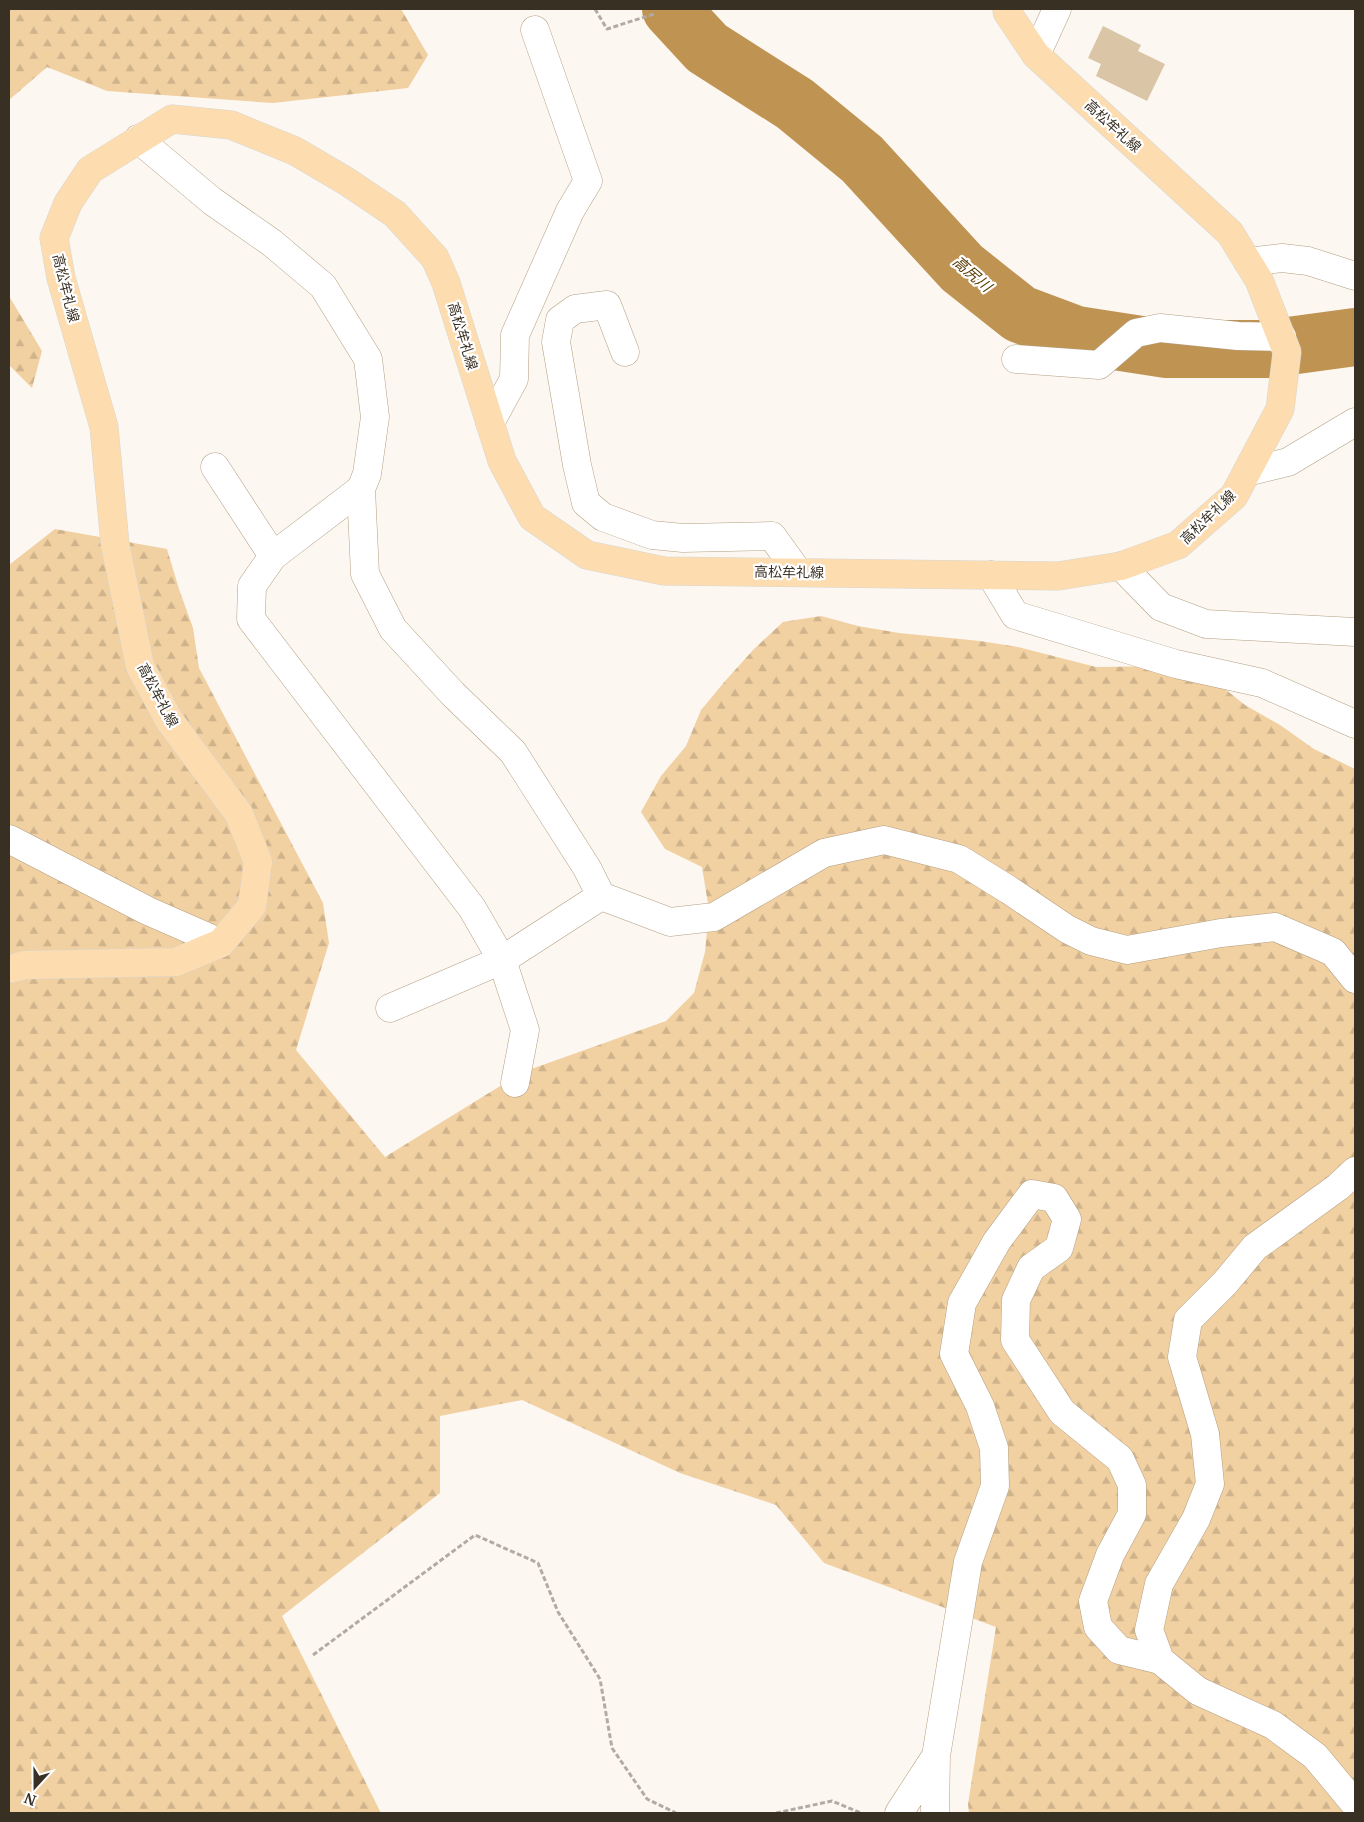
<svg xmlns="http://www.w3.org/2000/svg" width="1364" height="1822" font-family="Merriweather,'Noto Sans JP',serif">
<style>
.forest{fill:url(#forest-firs)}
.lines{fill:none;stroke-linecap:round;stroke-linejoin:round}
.river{stroke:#bf9352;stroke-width:58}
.building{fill:#dbc5a7}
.minor-casing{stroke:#b49f82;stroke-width:29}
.tertiary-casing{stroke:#b49f82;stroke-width:29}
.primary-casing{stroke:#d7d6d3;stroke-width:29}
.path{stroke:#b2aba3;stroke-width:3;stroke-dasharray:5 2.5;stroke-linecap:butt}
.minor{stroke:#fff;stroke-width:28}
.tertiary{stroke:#fff;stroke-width:28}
.primary{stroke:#fdddaf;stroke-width:28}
.labels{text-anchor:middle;stroke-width:4.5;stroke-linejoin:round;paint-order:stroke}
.street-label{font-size:14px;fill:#393024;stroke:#fff}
.water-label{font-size:15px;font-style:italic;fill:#5a3c05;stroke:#fff}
</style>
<defs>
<pattern id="forest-firs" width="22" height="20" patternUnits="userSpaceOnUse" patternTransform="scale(1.25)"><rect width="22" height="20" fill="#f1d0a2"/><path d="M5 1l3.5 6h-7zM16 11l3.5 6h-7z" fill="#cfb38b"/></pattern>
</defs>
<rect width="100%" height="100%" fill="#fcf7f1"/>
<path class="forest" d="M9 9H401L428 55 408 88 273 103 107 91 47 67 9 100Z
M9 296 42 351 32 388 9 365Z
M55 529 167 549 179 589 193 628 199 668 323 903 329 943 296 1050 385 1157 523 1072 666 1021 694 993 705 952 709 910 702 867 665 849 641 812 661 776 686 746 701 710 726 680 754 649 783 622 821 616 858 626 899 633 980 641 1018 647 1096 667 1176 666 1215 681 1245 705 1280 725 1314 749 1355 769V1813H969L968 1804 996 1627 824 1563 776 1505 680 1473 522 1400 440 1416V1493L282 1616 381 1813H9V565Z"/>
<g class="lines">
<path class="river" d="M671 9 707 48 795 104 862 159 962 268 1020 314 1076 335 1167 349H1267L1355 337"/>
</g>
<path class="building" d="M1103 26 1141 45 1138 51 1165 64 1147 101 1096 76 1101 64 1088 58Z"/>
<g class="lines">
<defs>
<path id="minor" d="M1036 55 1057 9
M1248 262 1282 258 1308 261 1355 276
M625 352 607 305 575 309 560 320 556 342 577 465 586 503 603 517 652 535 683 538 772 536 798 572
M1016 359 1099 365 1136 333 1160 328 1238 336 1282 337
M490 423 514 379 515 335 570 211 588 181 535 30
M215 467 273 556
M1247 472 1288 462 1355 422
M361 489 273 556 252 586 251 619 472 908 502 960 525 1030 515 1083
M1121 566 1161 607 1206 624 1355 632
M991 575 1015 615 1176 664 1262 683 1355 724
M9 839 148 911 221 943
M390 1008 502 960 601 896
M899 1813 936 1756 968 1562 995 1486 994 1448 980 1406 954 1354 962 1303 997 1241 1032 1194 1054 1198 1067 1219 1059 1248 1031 1268 1016 1300 1015 1340 1062 1412 1120 1459 1132 1485V1514L1110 1555 1093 1601 1098 1627 1119 1650 1160 1660
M935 1813 936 1756"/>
<path id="tertiary" d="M138 139 212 201 272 243 323 286 368 359 375 417 367 474 361 489 365 574 393 629 453 694 513 752 587 868 601 896 670 922 714 917 824 853 884 840 959 859 1009 890 1067 929 1091 941 1127 950 1221 933 1275 927 1333 952 1355 979
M1355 1171 1338 1187 1255 1247 1225 1283 1188 1320 1182 1357 1205 1434 1210 1484 1196 1519 1159 1584 1149 1630 1160 1660 1198 1691 1273 1725 1315 1756 1355 1804"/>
<path id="primary" d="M9 969 25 965 176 962 221 943 252 906 258 862 239 814 169 720 140 666 115 544 104 427 61 278 54 238 68 203 90 170 172 119 231 125 295 151 346 181 395 214 435 258 446 283 502 461 532 517 587 555 664 571 1058 576 1121 566 1178 545 1234 496 1280 409 1287 352 1259 280 1230 233 1036 55 1007 12V9"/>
</defs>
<use href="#minor" class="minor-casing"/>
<use href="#tertiary" class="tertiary-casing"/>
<use href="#primary" class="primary-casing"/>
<path class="path" d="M595 9 607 29 654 14
M313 1655 475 1535 538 1563 558 1612 600 1679 612 1748 647 1799 676 1813
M776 1813 832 1801 861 1813"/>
<use href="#minor" class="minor"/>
<use href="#tertiary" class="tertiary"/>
<use href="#primary" class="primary"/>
</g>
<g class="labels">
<g class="street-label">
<text transform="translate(1113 126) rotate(42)" y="5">高松牟礼線</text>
<text transform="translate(66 288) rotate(76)" y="5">高松牟礼線</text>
<text transform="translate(463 336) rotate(73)" y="5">高松牟礼線</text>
<text transform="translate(1208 517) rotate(-44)" y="5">高松牟礼線</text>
<text transform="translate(789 572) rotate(1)" y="5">高松牟礼線</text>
<text transform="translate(158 695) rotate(62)" y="5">高松牟礼線</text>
</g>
<g class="water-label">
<text transform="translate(972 274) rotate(41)" y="5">高尻川</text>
</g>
</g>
<rect width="1364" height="1822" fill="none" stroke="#393024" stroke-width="20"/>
<g transform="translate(35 1787) rotate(201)" stroke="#ffffff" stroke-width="4" paint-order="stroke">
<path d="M0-4L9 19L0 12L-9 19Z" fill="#393024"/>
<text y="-8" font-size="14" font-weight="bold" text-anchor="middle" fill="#393024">N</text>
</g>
</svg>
